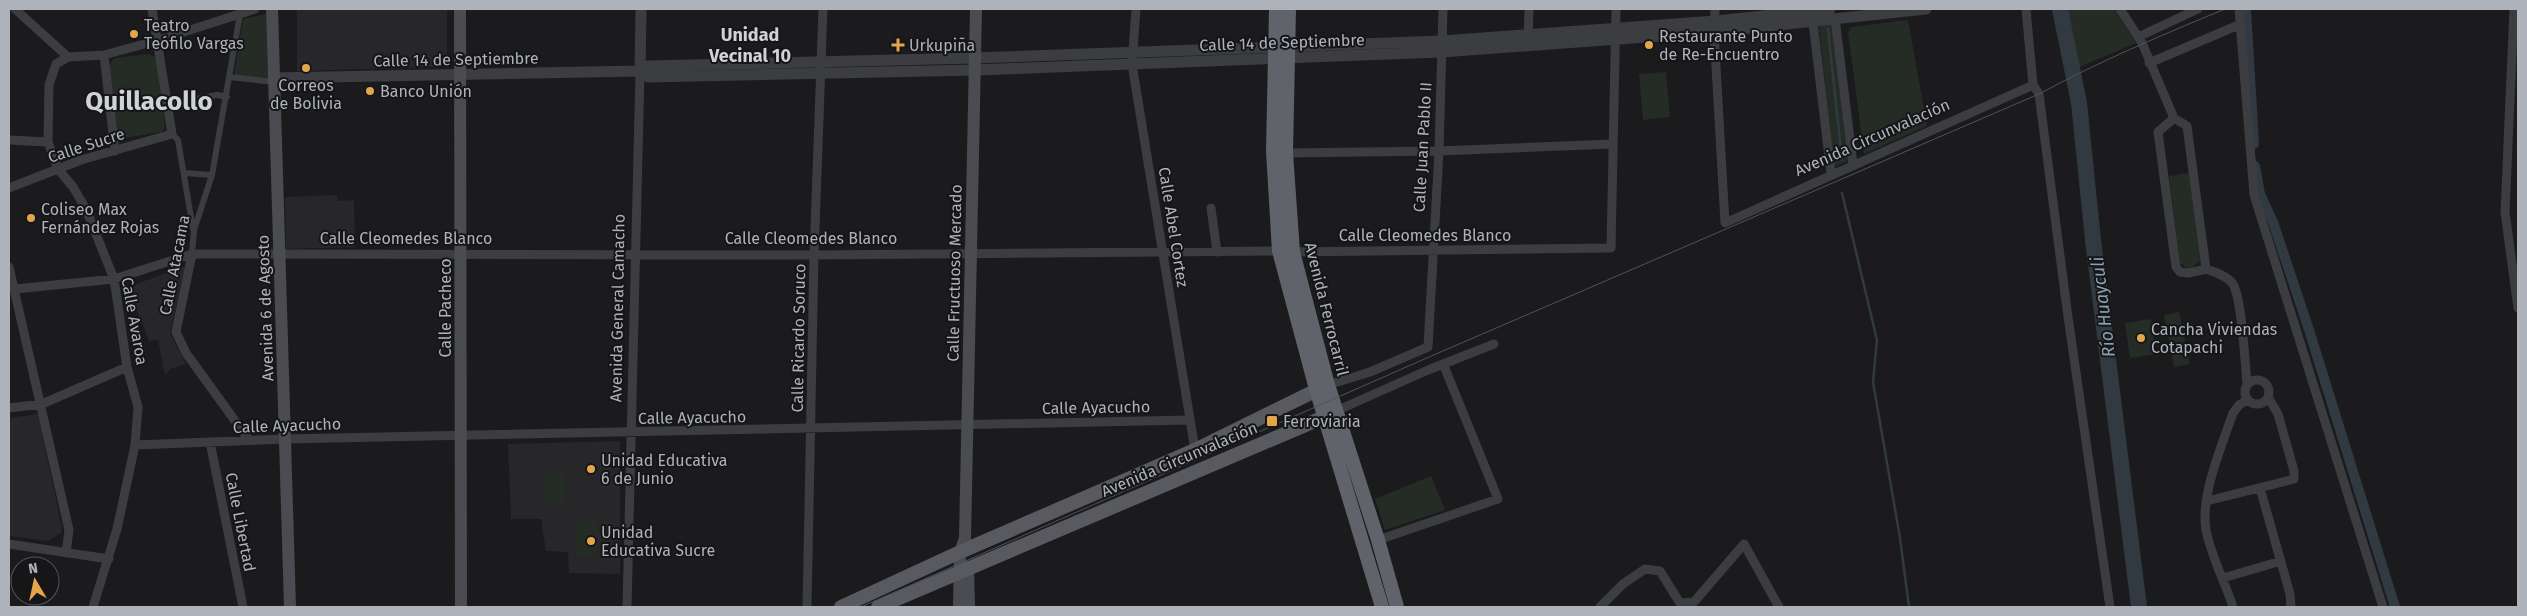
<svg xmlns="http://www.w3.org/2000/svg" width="2527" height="616" font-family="'Fira Sans',sans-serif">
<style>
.built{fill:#27272a}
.green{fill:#252c25}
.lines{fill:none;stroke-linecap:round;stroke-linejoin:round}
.stream{stroke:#313a40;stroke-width:2.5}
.canal{stroke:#313a40;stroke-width:10}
.river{stroke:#313a40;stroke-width:16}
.pedestrian{stroke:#3c3d41;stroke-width:6}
.minor{stroke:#3c3d41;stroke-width:9}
.tertiary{stroke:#3c3d41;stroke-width:11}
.secondary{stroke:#4a4c51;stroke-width:12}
.primary{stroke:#585a60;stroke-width:14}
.trunk{stroke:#606369;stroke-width:14}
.tram{stroke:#515358;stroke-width:1}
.poi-dot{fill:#e3a64d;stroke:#161618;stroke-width:2}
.labels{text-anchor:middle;stroke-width:4;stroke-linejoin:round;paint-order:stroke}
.poi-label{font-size:16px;fill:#aeb3bb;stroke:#161618;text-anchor:start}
.street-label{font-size:16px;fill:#aeb3bb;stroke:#161618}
.neighbourhood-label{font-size:18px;font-weight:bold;fill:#cfd2d7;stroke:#161618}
.water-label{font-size:18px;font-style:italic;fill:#89a2b2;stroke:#161618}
.town-label{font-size:26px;font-weight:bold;fill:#cfd2d7;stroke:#161618}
</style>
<rect width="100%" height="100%" fill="#1b1b1d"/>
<path class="built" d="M297 9H447V59L441 67 297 71Z
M337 195 338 201 354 200 355 247 286 249 285 197Z
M185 266 170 333 186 364 170 369 165 376 158 340 149 341 128 287Z
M38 414 62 528 61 533 48 541 9 536V418Z
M620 441V574L569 573 568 552 546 551 541 519H511L508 444Z"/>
<path class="green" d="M2066 9H2114L2136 43 2077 68Z
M266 14 268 80 234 76 243 19Z
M1908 20 1927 126 1864 154 1848 32 1851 27Z
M1832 24 1848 161 1834 167 1819 26Z
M149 54 155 57 157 62 165 128 161 132 124 138 117 131 108 67 114 58Z
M1666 72 1670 117 1643 120 1639 74Z
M2189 173 2200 261 2193 267 2187 268 2180 263 2169 176Z
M2179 312 2190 364 2174 367 2164 315Z
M2151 319 2156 354 2130 358 2125 323Z
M543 471 565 472 564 506 543 505Z
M1431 476 1445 510 1385 530 1375 499Z
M576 521H598V554L576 555Z"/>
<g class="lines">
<path class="stream" d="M1828 29 1842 160
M1842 193 1877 340 1873 382 1900 538 1909 607"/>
<path class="canal" d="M2246 9 2254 144
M2255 166 2260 194 2273 222 2310 333 2395 607"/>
<path class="river" d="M2060 9 2079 103 2093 240 2139 607"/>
<path class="pedestrian" d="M230 77 274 82
M168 104 217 95 227 97
M172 134 178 140 193 229
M185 173 212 175
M192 254 194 230 212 175 240 14"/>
<path class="minor" d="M15 9 68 57
M1136 9 1132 64 1195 450
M1715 9 1714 32 1725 223 2033 85
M2026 9 2033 85 2039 94 2068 317 2110 607
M2120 9 2142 43 2174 118
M2239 9 2254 195 2383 607
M2514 9 2505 212 2518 308
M1835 18 1853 164
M1813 22 1831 174
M2138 37 2198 9
M1528 41 1529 9
M104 55 115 151
M2149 63 2241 24
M9 140 48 142
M1286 153 1439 151 1613 144
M9 188 81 160 172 134 152 9
M1211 208 1217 252
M1293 252 1611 248 1616 9
M192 254 176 332 186 353 249 440
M9 267 69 530 66 553
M2206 269 2189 273 2180 272 2176 267 2158 132 2174 118 2187 126 2206 269C2215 272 2228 276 2233 284 2242 299 2245 363 2247 384
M15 289 114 279 192 254 814 255 1279 251
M2245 392a12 12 0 1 1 24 0a12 12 0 1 1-24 0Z
M1328 385 1370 372 1428 347 1439 151 1443 9
M9 408 42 404 127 367
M1336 411 1428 370 1494 344
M210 442 243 607
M135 445 286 439 1189 420
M2260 488 2290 594 2291 607
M2207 501 2294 479V471L2278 414 2268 397
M1378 540 1498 499 1444 366
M9 544 109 559
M2223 578 2281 561
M93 607 117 529 135 445 138 407 127 367 114 279 86 209 73 187 58 169 48 142 49 85 56 64 68 57 104 55 159 40 255 9
M627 607 640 71
M807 607 814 255 823 9
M1600 607 1623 584 1645 569 1660 571 1680 603 1694 602 1744 544 1779 607
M2233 607C2225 582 2211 556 2206 530 2200 496 2222 445 2233 413L2239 405 2247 400"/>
<path class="tertiary" d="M640 71 648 77 976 70 1441 52 1714 32 1926 9
M640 71 641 9
M273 78 640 71 648 66 975 58 1442 41 1716 21 1830 9"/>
<path class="secondary" d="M272 9 290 607
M460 9 461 607
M968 567 969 607
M959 607 960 552 965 538 976 9"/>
<path class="primary" d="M841 607 960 552 1195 450 1327 385
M878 607 1336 412"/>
<path class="trunk" d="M1276 9 1273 151 1279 251 1316 389 1382 607
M1289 9 1286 153 1293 252 1328 385 1378 540 1397 607"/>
<path class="tram" d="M861 607 1429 357 2039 94C2100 61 2162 35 2225 9"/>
</g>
<g class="poi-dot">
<circle cx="134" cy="34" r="5"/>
<path d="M895.5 37.5h5v5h5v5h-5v5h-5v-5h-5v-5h5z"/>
<circle cx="1649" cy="45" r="5"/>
<circle cx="306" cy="68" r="5"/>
<circle cx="370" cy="91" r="5"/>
<circle cx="31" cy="218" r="5"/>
<circle cx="2141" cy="338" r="5"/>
<rect x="1266" y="415" width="12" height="12" rx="2.5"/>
<circle cx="591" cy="469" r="5"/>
<circle cx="591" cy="541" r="5"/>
</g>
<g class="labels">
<g class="poi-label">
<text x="144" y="31">Teatro<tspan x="144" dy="18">Teófilo Vargas</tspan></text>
<text x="1659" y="42">Restaurante Punto<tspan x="1659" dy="18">de Re-Encuentro</tspan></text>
<text x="909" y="51">Urkupiña</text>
<text x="306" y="91" text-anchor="middle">Correos<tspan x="306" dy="18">de Bolivia</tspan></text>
<text x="380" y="97">Banco Unión</text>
<text x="41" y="215">Coliseo Max<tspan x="41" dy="18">Fernández Rojas</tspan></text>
<text x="2151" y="335">Cancha Viviendas<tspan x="2151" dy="18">Cotapachi</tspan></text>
<text x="1283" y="427">Ferroviaria</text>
<text x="601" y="466">Unidad Educativa<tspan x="601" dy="18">6 de Junio</tspan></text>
<text x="601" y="538">Unidad<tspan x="601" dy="18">Educativa Sucre</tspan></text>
</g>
<g class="street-label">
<text transform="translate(1282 42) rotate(-2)" y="6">Calle 14 de Septiembre</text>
<text transform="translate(456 59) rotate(-1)" y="6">Calle 14 de Septiembre</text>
<text transform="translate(1872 137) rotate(-24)" y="6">Avenida Circunvalación</text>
<text transform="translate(86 145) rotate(-18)" y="6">Calle Sucre</text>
<text transform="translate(1422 147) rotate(-87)" y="6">Calle Juan Pablo II</text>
<text transform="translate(1174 227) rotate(81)" y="6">Calle Abel Cortez</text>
<text x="1425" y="241">Calle Cleomedes Blanco</text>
<text x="406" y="244">Calle Cleomedes Blanco</text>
<text x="811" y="244">Calle Cleomedes Blanco</text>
<text transform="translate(174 265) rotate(-79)" y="6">Calle Atacama</text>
<text transform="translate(954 273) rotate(-89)" y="6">Calle Fructuoso Mercado</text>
<text transform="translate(265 308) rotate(-92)" y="6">Avenida 6 de Agosto</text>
<text transform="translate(445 308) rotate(-90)" y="6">Calle Pacheco</text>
<text transform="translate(617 308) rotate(-89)" y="6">Avenida General Camacho</text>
<text transform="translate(1327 309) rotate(76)" y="6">Avenida Ferrocarril</text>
<text transform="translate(135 321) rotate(80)" y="6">Calle Avaroa</text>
<text transform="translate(798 338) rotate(-89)" y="6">Calle Ricardo Soruco</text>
<text transform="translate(1096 407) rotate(-1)" y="6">Calle Ayacucho</text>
<text transform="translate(692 417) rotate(-1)" y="6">Calle Ayacucho</text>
<text transform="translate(287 425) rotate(-2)" y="6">Calle Ayacucho</text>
<text transform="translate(1179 459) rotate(-23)" y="6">Avenida Circunvalación</text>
<text transform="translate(241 522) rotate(79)" y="6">Calle Libertad</text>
</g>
<g class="neighbourhood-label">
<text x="750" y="41">Unidad<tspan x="750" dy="21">Vecinal 10</tspan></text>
</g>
<g class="water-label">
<text transform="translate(2103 307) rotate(-97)" y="6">Río Huayculi</text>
</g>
<g class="town-label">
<text x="149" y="110">Quillacollo</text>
</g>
</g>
<rect width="2527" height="616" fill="none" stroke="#aeb3bb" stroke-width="20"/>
<g transform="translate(35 581) rotate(351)"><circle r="24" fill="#161618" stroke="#535559"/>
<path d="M0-4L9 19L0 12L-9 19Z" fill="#e3a64d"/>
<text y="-8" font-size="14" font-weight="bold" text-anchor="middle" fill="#aeb3bb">N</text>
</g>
</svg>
